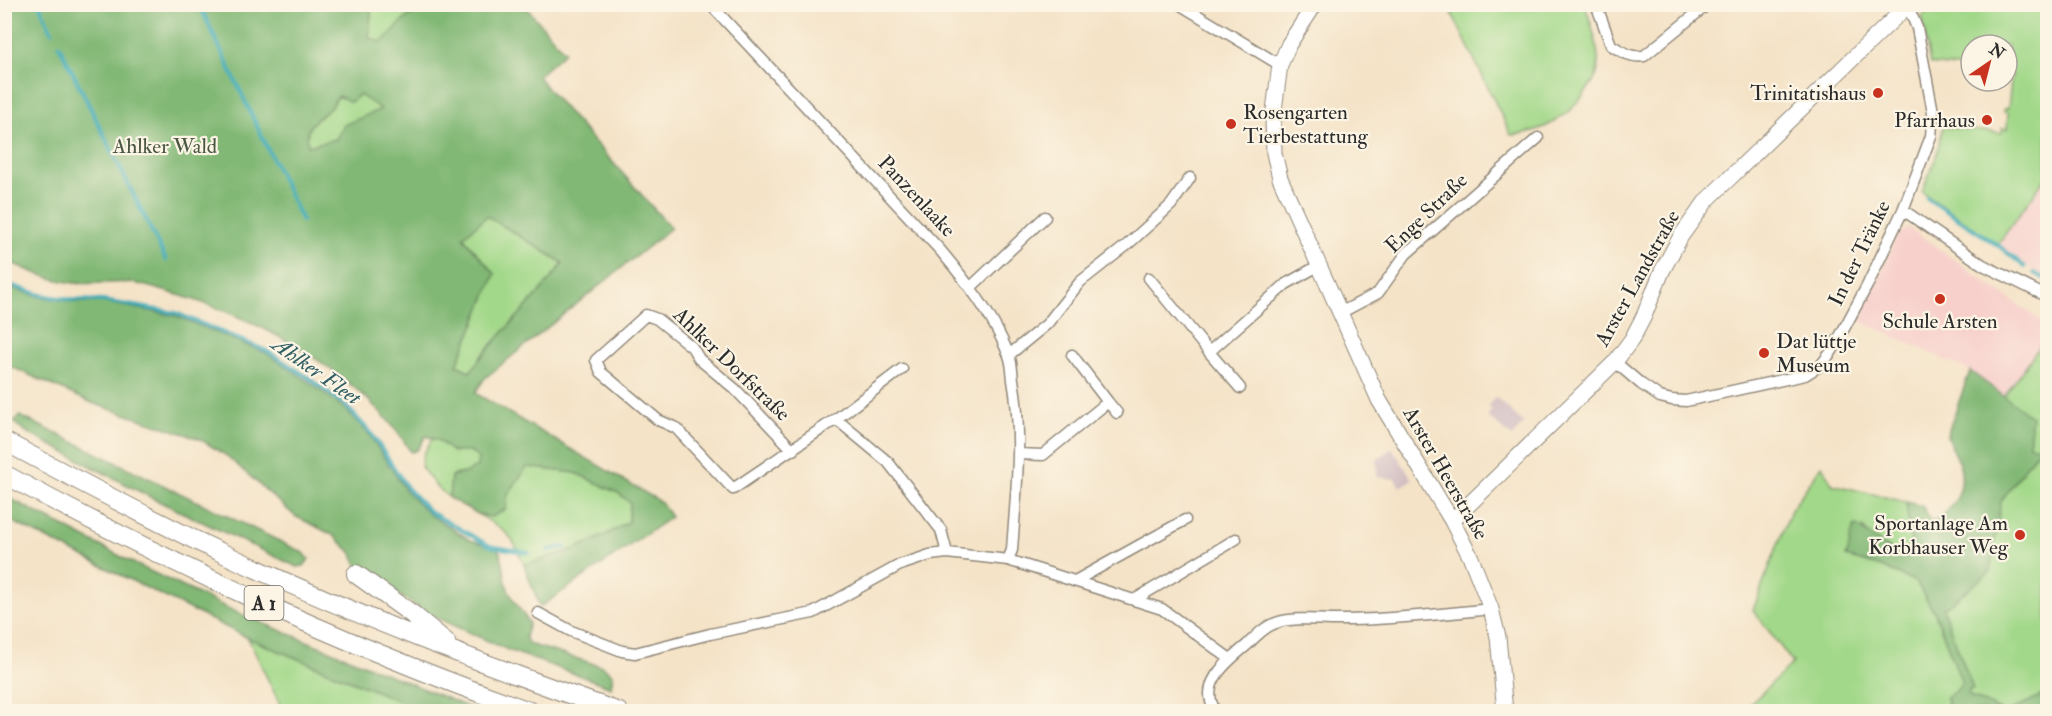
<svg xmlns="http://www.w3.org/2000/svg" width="2052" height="716" font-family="'IM FELL Double Pica',serif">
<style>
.built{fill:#f7d0cb}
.industrial{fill:#d2bec2}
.green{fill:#a2d889;stroke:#66825a;stroke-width:1.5}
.forest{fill:#81b875;stroke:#567250;stroke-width:1.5;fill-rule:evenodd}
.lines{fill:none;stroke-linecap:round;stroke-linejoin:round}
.stream{stroke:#3cacb9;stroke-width:4}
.street-casing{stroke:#908779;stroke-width:13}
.secondary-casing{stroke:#908779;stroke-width:17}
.highway-casing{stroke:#908779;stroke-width:20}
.street{stroke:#fff;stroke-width:10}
.secondary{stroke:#fff;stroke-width:15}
.highway{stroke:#fff;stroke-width:18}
.poi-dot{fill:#c8321e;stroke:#fcf5e5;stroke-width:2}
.labels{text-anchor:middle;stroke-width:4.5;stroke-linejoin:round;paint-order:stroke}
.shield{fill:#fcf5e5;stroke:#6a6863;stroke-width:1.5}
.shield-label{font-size:20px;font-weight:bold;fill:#2b2b2b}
.poi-label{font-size:21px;fill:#2b2b2b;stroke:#fcf5e5;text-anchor:end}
.park-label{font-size:21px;fill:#495642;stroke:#fcf5e5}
.street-label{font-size:21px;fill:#2b2b2b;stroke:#fcf5e5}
.water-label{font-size:22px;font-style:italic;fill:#325f64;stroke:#fcf5e5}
</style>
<rect width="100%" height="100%" fill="#fcf5e5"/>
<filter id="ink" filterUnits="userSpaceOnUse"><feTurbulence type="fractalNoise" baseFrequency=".0167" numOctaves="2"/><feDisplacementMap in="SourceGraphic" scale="12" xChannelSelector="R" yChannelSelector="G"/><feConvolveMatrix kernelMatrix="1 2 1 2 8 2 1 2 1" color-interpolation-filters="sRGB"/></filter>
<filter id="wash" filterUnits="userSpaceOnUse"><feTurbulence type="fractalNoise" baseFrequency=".008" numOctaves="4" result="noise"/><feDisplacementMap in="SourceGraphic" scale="24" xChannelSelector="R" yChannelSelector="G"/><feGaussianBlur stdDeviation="1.35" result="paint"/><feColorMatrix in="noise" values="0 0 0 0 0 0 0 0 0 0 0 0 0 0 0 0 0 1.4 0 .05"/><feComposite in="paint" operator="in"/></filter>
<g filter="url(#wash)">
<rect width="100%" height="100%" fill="#f4e3c7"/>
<path class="built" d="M2047 176V279L2035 272 1998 244Z
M1908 227 2047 325V335L2004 396 1970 371 1859 321 1896 238Z"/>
<path class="industrial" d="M1495 397 1524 423 1512 437 1487 416 1492 410 1488 406Z
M1392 448 1413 480 1400 487 1395 479 1377 477V460Z"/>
<path class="green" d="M369 5H424L405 20 382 42 369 38 371 13Z
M1448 5H1585C1591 23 1603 58 1596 77 1594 81 1590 85 1588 89 1570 115 1544 133 1511 135Z
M1934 5H2047V176L1998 244 1922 192 1935 160 1943 127 2002 133V128L2007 129 2008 113 2004 112V109L2008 108 2012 74 2007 73V45H1971V69L1930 64 1922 17Z
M360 95 382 109 344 125 336 139 308 146C304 122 315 123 329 109 333 106 336 100 338 96Z
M487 216 563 263 543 291 481 356 471 372 457 365 495 274 463 237Z
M2047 336V693L2009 712 2002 711 1969 696 1940 608 1995 409Z
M432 439 438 440 453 452 470 451 478 458 477 466 468 472 451 476 449 498 435 485 421 467 423 455Z
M1822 465 1832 484 1906 502 1911 541 1905 557 1872 538 1863 528 1851 545 1846 557 1879 566 1916 582 1935 613 1962 683 1958 689 1946 698 1950 711 1742 712 1793 663 1753 610 1791 510Z
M527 467 576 473 618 493 630 502 629 522C596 543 561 554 524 565 512 533 507 532 478 514L492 517Z
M248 638 424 711H283Z"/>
<path class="forest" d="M5 4 369 5 371 13 369 38 382 42 405 19 424 5H524L565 52 538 76 545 86 671 228 485 378 475 393 661 502 671 517 540 607 524 565C561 554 596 543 628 522L630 503 618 493 576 473 527 467 508 494 506 509 492 517 478 514 449 498 451 476 468 472 477 466 478 458 470 451 453 452 438 440 426 436 417 450 411 452C364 374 254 315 168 292 157 289 145 285 133 283 113 281 93 285 74 283 49 280 27 270 5 260ZM360 95 381 109 344 125 336 139 308 146C304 122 315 123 329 109 333 106 335 100 338 96L351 102ZM487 216 563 263C535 302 498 333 470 372L457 365 495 274 463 237Z
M4 286 41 297 75 302H102L176 316 266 353 309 382 344 408 369 434 406 491 430 515 470 540 498 549C505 560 503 574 507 586 511 600 522 611 529 623L525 637 529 644 604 667 613 675 611 687 508 650 428 614 359 569 351 552 333 535 295 516 227 456 200 439 92 403 5 364Z
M1970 371 2032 417 2029 445 2040 447 2001 501 1990 572 1943 609 1973 689 1969 690V696L2002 711H1950L1946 698 1958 689 1962 683 1935 613 1916 582 1879 566 1846 557C1851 545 1849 536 1855 525L1888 549 1905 557 1911 541 1906 502 1922 506 1930 519 1935 521C1952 510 1964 493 1961 472 1960 460 1951 447 1947 435Z
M20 416 304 553 309 559 304 566 297 567 154 499 28 433 17 425 14 421Z
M5 496 137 565 238 613 478 711H424L248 638 5 518Z
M2047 693V711H2009Z"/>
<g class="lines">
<path class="stream" d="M39 4 52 32
M199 4 302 221
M59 45 166 260
M1927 198 1999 246 2025 267
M2034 273 2048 280
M4 283 41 295 72 300 104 301 176 313 267 351 309 378 346 406 371 433 408 489 430 512 490 546 529 553
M548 550 565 547"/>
</g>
</g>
<g filter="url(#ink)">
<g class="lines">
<defs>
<path id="street" d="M710 4 940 250C967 282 992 314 1008 353 1012 361 1012 371 1013 380 1023 436 1016 493 1012 550L1008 560
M1179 4 1280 65
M1596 4 1611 45C1622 52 1631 58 1644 56L1708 4
M1903 210 1983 265 2048 297
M1149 278 1209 352 1286 284 1318 266
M971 287 1045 217
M1340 313 1378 293 1406 254 1538 138
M1209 352 1240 388
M1009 355 1047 324 1080 282 1127 245 1171 205 1190 178
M1615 362 1641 384 1660 397 1672 400 1686 401 1805 375 1821 365 1832 351 1868 284 1903 210 1931 136 1933 112 1917 28 1907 4
M1108 402 1117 413
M836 419 902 369
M793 450 735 389 699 359 692 347 657 319 646 315 596 360 601 372 658 420 676 428 733 489 836 419 888 462 941 530 947 553
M1018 454 1043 455 1108 402 1072 355
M1075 581 1185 520
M1134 600 1236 539
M538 613 571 631 622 651 635 653 710 634 813 613 900 565 930 555 947 553 1008 560 1162 609 1230 659
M1216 712C1197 684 1228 661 1247 645 1255 637 1265 626 1276 623 1294 616 1329 621 1349 620 1397 619 1444 614 1491 609"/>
<path id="secondary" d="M1315 4 1289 44 1280 65 1273 118 1274 153 1280 178 1379 400 1452 521 1471 558 1491 609 1498 637 1505 712
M1452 521 1615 362 1632 339 1644 316 1662 271 1681 236 1707 200 1909 4"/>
<path id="highway" d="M4 441C75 479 146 517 218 551 348 613 483 664 619 712
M4 474C174 566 350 648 532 712
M356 574 412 614 446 642"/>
</defs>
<use href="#street" class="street-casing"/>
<use href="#secondary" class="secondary-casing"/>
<use href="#highway" class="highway-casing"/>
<use href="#street" class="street"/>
<use href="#secondary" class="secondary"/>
<use href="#highway" class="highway"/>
</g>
</g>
<g class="poi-dot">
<circle cx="1878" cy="93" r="6"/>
<circle cx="1987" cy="120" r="6"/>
<circle cx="1231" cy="124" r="6"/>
<circle cx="1940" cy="299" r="6"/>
<circle cx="1764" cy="353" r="6"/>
<circle cx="2020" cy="535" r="6"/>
</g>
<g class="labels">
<rect class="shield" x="244.5" y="586" width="39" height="34" rx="4.5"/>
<g class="shield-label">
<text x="264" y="610">A 1</text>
</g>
<g class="poi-label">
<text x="1866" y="100">Trinitatishaus</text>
<text x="1243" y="119" text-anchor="start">Rosengarten<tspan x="1243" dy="24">Tierbestattung</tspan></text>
<text x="1975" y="127">Pfarrhaus</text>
<text x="1940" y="328" text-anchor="middle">Schule Arsten</text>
<text x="1776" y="348" text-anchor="start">Dat lüttje<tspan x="1776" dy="24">Museum</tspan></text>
<text x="2008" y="530">Sportanlage Am<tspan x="2008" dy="24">Korbhauser Weg</tspan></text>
</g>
<g class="park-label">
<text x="165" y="153">Ahlker Wald</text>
</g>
<g class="street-label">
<text transform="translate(917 196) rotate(47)" y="7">Panzenlaake</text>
<text transform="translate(1426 213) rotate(-44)" y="7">Enge Straße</text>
<text transform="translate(1859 253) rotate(-64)" y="7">In der Tränke</text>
<text transform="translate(1637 278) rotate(-61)" y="7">Arster Landstraße</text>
<text transform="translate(732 364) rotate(44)" y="7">Ahlker Dorfstraße</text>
<text transform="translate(1446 473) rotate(60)" y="7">Arster Heerstraße</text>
</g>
<g class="water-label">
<text transform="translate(317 370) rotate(35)" y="8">Ahlker Fleet</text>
</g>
</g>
<rect width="2052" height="716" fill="none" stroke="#fcf5e5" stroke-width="24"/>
<g transform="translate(1989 63) rotate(35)"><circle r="28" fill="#fcf5e5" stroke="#a8a49b" stroke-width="1.5"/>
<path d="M0-4.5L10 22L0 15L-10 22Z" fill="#c8321e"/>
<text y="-9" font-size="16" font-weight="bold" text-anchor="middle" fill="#2b2b2b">N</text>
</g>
</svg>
